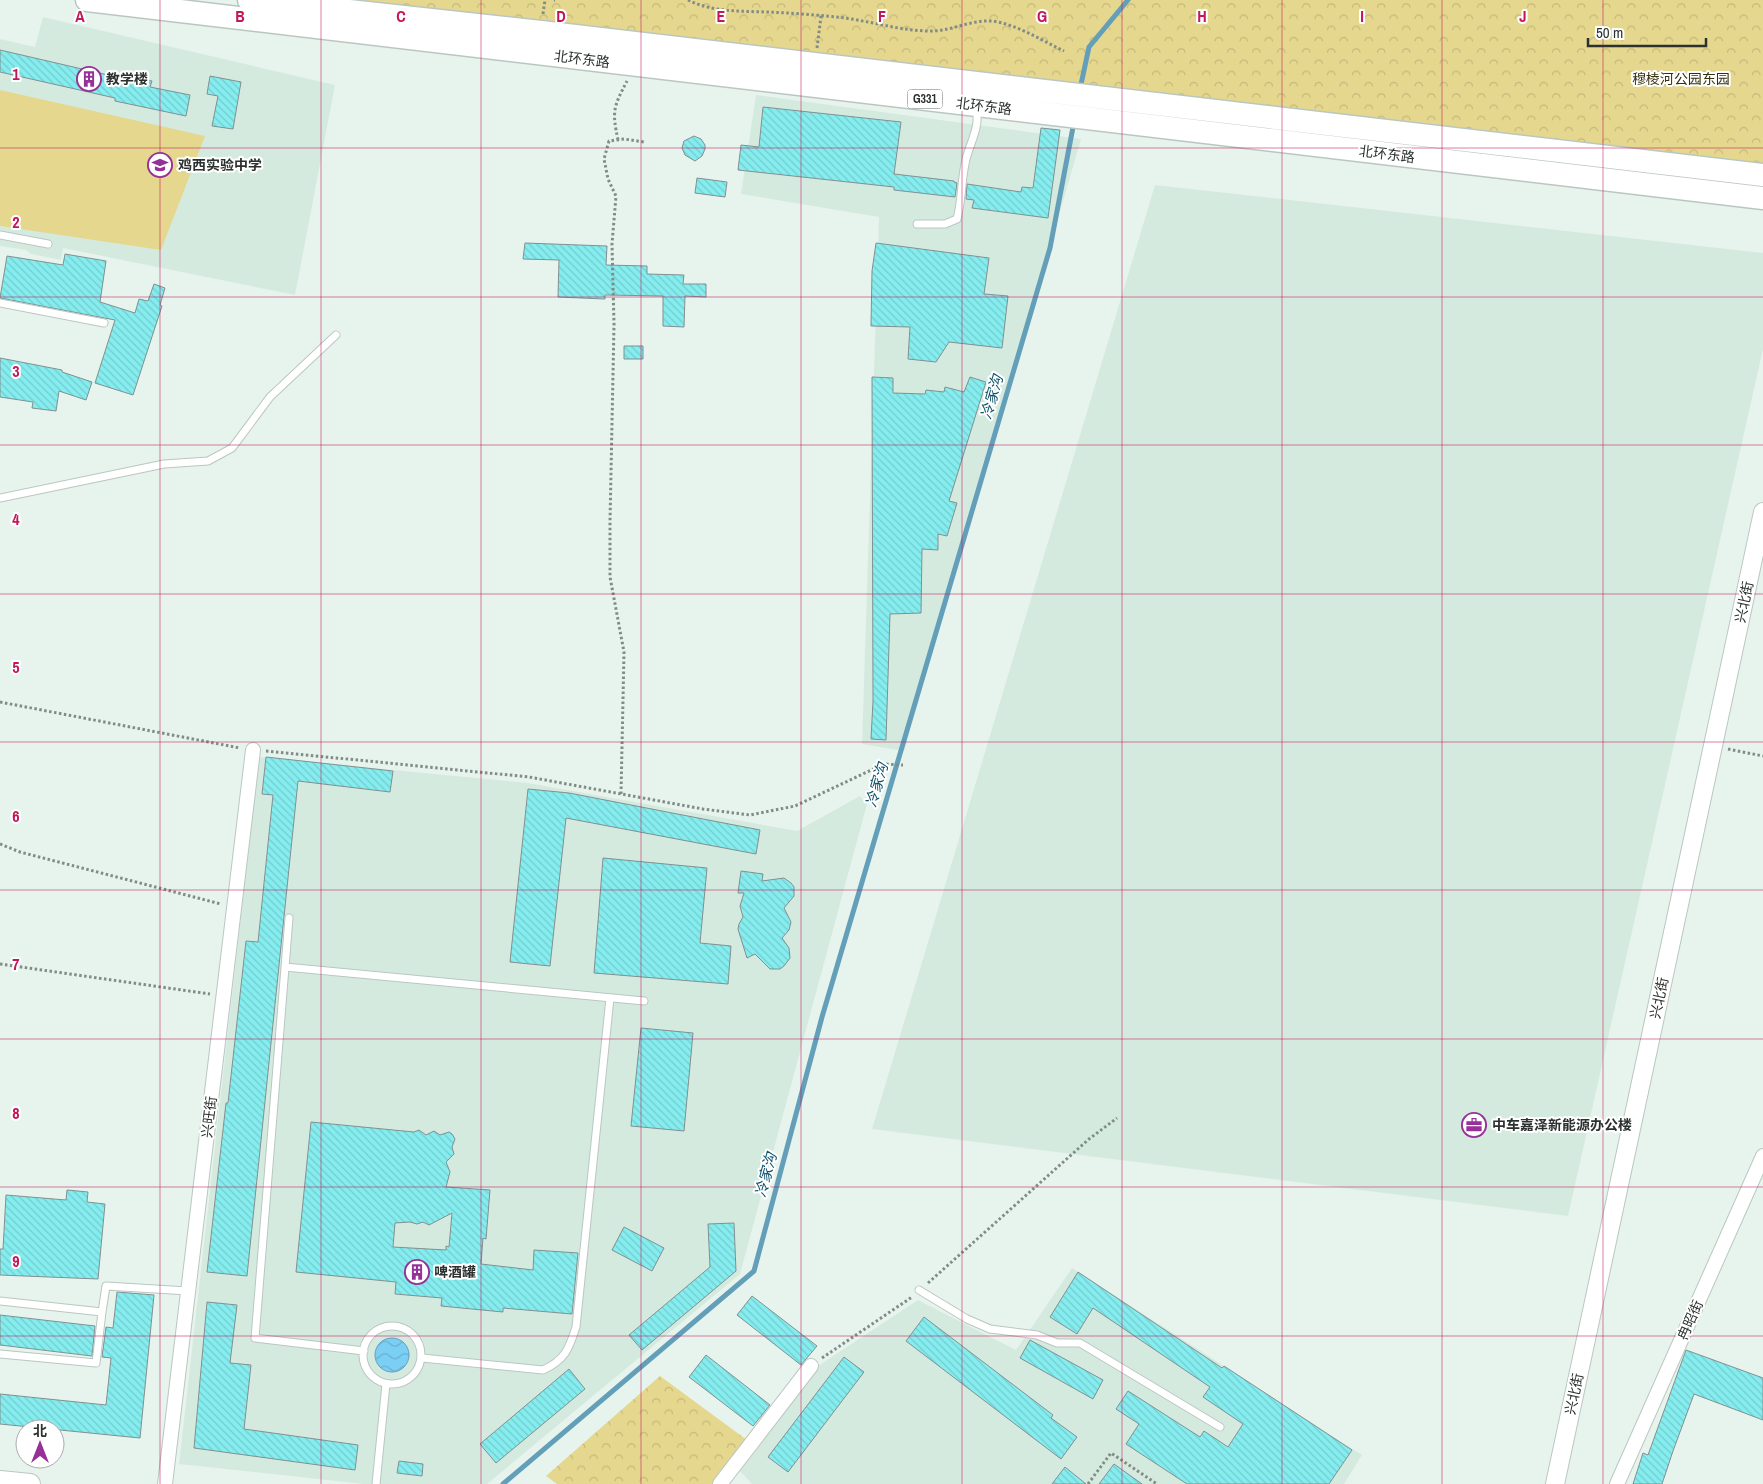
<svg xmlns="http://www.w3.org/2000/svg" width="1763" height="1484" font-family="'Archivo Narrow','Noto Sans SC',sans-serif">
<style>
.built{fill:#d5eadf}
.park{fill:url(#park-crowns)}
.garden{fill:#e5d78e}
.water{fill:url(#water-waves);stroke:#639fb9}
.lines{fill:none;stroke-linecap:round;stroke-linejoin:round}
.stream{stroke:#639fb9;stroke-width:5}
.building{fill:url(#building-back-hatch);stroke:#819090;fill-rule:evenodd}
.service-casing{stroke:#bac7c1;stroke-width:9}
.minor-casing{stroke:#bac7c1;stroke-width:16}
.tertiary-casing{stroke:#bac7c1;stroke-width:20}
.secondary-casing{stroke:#bac7c1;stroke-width:22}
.trunk-casing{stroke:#bac7c1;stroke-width:25}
.path{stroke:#828c87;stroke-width:3;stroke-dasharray:2.5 2.5;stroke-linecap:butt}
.service{stroke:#fff;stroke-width:7}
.minor{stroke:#fff;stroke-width:14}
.tertiary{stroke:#fff;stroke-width:18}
.secondary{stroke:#fff;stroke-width:20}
.trunk{stroke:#fff;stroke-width:22}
.grid{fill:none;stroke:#c2185b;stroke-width:1;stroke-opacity:0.55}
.labels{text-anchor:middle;stroke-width:4;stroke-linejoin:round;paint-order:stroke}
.shield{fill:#fff;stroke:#6b6f6d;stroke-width:1}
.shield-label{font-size:12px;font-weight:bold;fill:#2b312e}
.street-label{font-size:14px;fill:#2b312e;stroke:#fff}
.poi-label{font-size:14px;font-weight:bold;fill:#2b312e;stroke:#fff;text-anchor:start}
.park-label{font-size:14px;fill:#35300e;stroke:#fff}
.water-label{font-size:15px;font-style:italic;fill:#0f536d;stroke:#fff}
.grid-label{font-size:16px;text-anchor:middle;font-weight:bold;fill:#c2185b;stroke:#fff;stroke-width:4;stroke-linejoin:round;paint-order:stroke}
</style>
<defs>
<pattern id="park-crowns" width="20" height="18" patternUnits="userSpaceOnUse" patternTransform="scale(1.25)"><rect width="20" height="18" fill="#e5d78e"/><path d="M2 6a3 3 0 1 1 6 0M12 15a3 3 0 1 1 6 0" fill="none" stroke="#c5b97b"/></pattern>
<pattern id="water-waves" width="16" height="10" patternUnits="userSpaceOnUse" patternTransform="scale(1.25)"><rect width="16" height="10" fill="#7bcef4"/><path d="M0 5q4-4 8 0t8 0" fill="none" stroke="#6ab1d2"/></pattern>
<pattern id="building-back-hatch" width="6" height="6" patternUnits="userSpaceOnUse" patternTransform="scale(1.25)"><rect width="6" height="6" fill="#85edef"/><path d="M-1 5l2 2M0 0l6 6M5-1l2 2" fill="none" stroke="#73cccd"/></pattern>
</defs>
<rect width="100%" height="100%" fill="#e7f4ed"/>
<path class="built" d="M43 17 335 85 295 295 63 248 61 260 31 254 26 250 0 246V39L35 47Z
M756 95 1081 139 904 751 862 744 879 217 741 194Z
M1155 185 1763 253V349L1568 1216 872 1129Z
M259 757 528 783 797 831 860 796 867 804 740 1274 487 1484H364L179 1464Z
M1072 1268 1362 1455 1344 1484H752L738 1469 815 1368 918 1300 1016 1350Z"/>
<path class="park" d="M296 0H1763V169Z
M660 1376 747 1440 712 1484H557L546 1476Z"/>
<path class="garden" d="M0 90 205 136 161 250 0 226Z"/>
<path class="water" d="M375 1355a17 17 0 1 1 34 0a17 17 0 1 1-34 0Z"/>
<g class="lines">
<path class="stream" d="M1080 89 1089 47 1128 0
M503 1484 754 1271 822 1017 1050 248 1074 122"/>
</g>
<path class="building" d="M0 50 121 78 122 74 152 81 150 87 190 95 186 116 115 101V98L0 72Z
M210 76 241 82 233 129 212 126 218 96 207 94Z
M763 107 901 122 894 174 954 181V182L957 183 955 197 894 190V187L738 170 741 145 759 147Z
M1041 128 1060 130 1048 218 972 208 974 200 966 199 967 184 1021 192 1022 187 1033 188Z
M694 136 701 139 705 145V149L702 156 695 161 685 155 682 148 684 141Z
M697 178 727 182 725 197 695 193Z
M525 243 607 246 606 265 647 266V274L684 275 683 284H706V297L685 296 684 327 663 326V296L605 295V299L558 297 559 260 523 259Z
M876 243 989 258 984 294 1008 296 1002 348 949 342 936 362 908 359 910 327 871 326 872 271Z
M65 254 106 261 100 302 135 313 139 299 148 301 154 284 165 288 160 305 162 306 133 395 95 383 115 320 0 298 7 256 63 265Z
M624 346H643V359H624Z
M0 358 62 370V372L92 382 86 400 59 391 56 411 32 408 33 402 0 397Z
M872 377 893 378V393L925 394 926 390 944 392 945 387 964 392 970 377 986 382 949 501 957 503 947 536 938 534V550L922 549 921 613 890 614 886 740 871 739 873 701Z
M266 757 393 771 390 792 298 781 247 1276 207 1272 226 1103H228L246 941 258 942 273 795 262 794Z
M528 789 569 793 760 830 756 854 566 818 550 966 510 962Z
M603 858 707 868 700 943 731 946 728 984 594 973Z
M741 871 763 874 762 881 784 878 791 883 794 887V896L784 908 791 922 789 930 782 938 789 948 790 958 784 966 780 969H770L755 954 747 958 738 929 739 924 743 917 740 906 744 893H738Z
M641 1028 693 1033 684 1131 631 1126Z
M311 1122 414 1132 419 1130 426 1135 434 1131 440 1135 449 1132 452 1134 455 1139 452 1147 454 1154 446 1162 450 1172 446 1187 490 1190 486 1239 483 1238 481 1264 533 1270 534 1250 578 1253 572 1314 503 1308V1312L441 1306 442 1298 395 1294 396 1282 296 1272ZM452 1213 449 1247 446 1246V1250L393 1247 395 1223 410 1222 417 1224 423 1222 429 1225Z
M67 1190 88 1192 87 1202 105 1204 98 1279 0 1275V1249H3L6 1195 66 1200Z
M734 1223 736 1271 642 1350 629 1335 710 1267 708 1224Z
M624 1227 664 1248 652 1271 612 1250Z
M1078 1272 1222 1368 1224 1366 1352 1450 1329 1484H1187L1126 1444 1139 1424 1116 1409 1128 1391 1200 1437 1204 1431 1228 1447 1243 1424 1203 1397 1210 1387 1093 1308 1077 1334 1050 1317Z
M117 1292 154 1295 140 1438 0 1424V1394L106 1405 111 1358 102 1357 106 1327 113 1328Z
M752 1296 817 1346 801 1365 737 1315Z
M207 1302 237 1305 230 1363 251 1365 244 1429 358 1445 355 1470 194 1448Z
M0 1315 95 1326 92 1356 0 1345Z
M924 1317 1053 1415 1051 1418 1077 1437 1061 1459 906 1341Z
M1030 1340 1103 1380 1093 1399 1020 1358Z
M1686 1350 1763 1378V1420L1694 1394 1673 1451 1662 1484H1633L1643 1453 1648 1455Z
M706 1355 770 1405 753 1426 689 1377Z
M844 1357 864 1372 788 1472 768 1457Z
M569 1369 585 1389 496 1463 480 1444Z
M399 1461 423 1464 422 1476 397 1473Z
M1114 1464 1142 1484H1099Z
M1065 1467 1086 1484H1052Z"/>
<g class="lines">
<defs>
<path id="service" d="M917 224H945L957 219C962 201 961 183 965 164 968 145 981 129 976 108
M0 235 48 244
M0 303 104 323
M0 498 164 464 208 461 232 448 270 397 336 335
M289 918 255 1338 364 1351
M285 967 644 1001
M919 1290 967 1319 990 1329 1037 1335 1057 1343H1080L1220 1427
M0 1301 102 1312 106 1286 188 1291
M363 1355a29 29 0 1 1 58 0a29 29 0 1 1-58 0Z
M0 1354 96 1363 102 1312
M422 1358 543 1370C565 1360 569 1349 576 1327L610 998
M376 1484 386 1384"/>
<path id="minor" d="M165 1484 253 750
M720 1484 811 1366
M1617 1484 1763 1156"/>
<path id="tertiary" d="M1555 1484 1763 512"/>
<path id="secondary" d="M0 1481 30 1484"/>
<path id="trunk" d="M87 0 1763 198
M249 0 541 32 1763 175"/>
</defs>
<use href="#service" class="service-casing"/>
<use href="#minor" class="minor-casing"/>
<use href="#tertiary" class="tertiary-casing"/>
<use href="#secondary" class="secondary-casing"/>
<use href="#trunk" class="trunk-casing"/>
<path class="path" d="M554 0H555
M688 0C712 12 739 11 766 12 792 13 819 15 845 18 874 22 901 31 931 31 954 31 975 17 998 22 1021 27 1043 41 1064 51
M543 14 545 0
M817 48 821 16
M618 140C612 111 613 108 627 81
M0 702 240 748
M1728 749 1763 756
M266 751 529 777 703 809 750 815 795 806 884 764 903 765
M621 794 624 652 610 577V522L614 324 612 244 616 196 608 179 604 159 609 141 624 139 644 142
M0 844 20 852 221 904
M0 964 210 994
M928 1283 1089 1139 1117 1118
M822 1358 912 1297
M1088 1484 1111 1453 1157 1484"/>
<use href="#service" class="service"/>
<use href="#minor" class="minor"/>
<use href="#tertiary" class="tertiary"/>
<use href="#secondary" class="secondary"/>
<use href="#trunk" class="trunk"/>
</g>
<path class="grid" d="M160 0V1484M321 0V1484M481 0V1484M641 0V1484M801 0V1484M962 0V1484M1122 0V1484M1282 0V1484M1442 0V1484M1603 0V1484M0 148H1763M0 297H1763M0 445H1763M0 594H1763M0 742H1763M0 890H1763M0 1039H1763M0 1187H1763M0 1336H1763"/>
<defs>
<symbol id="building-ring" viewBox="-11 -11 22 22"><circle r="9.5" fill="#fff" stroke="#963197" stroke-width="1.5"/><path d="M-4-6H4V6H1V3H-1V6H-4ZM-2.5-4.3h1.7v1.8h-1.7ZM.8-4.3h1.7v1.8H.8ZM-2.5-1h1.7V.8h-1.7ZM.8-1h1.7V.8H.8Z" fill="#963197"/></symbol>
<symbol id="school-ring" viewBox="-11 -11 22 22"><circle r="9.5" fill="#fff" stroke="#963197" stroke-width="1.5"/><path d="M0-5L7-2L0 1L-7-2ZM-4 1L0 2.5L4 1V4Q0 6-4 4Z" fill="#963197"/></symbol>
<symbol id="office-ring" viewBox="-11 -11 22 22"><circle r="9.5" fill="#fff" stroke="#963197" stroke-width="1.5"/><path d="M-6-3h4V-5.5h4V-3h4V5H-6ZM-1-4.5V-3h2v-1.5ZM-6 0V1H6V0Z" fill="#963197"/></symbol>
</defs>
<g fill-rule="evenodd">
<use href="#building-ring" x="75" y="65" width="28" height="28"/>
<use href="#school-ring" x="146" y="151" width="28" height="28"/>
<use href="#office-ring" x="1460" y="1111" width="28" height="28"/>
<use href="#building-ring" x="403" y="1258" width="28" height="28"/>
</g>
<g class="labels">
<rect class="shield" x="907.5" y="89.5" width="35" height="19" rx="4"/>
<g class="shield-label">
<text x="925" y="103">G331</text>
</g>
<g class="street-label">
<text transform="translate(582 59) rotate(7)" y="5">北环东路</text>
<text transform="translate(984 106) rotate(7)" y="5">北环东路</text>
<text transform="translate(1387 154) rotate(7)" y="5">北环东路</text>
<text transform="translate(1744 602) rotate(-78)" y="5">兴北街</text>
<text transform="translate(1659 998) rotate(-78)" y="5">兴北街</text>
<text transform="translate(209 1117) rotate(-83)" y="5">兴旺街</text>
<text transform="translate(1690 1320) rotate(-66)" y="5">冉昭街</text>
<text transform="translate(1574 1394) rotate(-78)" y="5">兴北街</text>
</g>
<g class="poi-label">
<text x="106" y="84">教学楼</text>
<text x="178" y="170">鸡西实验中学</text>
<text x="1492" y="1130">中车嘉泽新能源办公楼</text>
<text x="434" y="1277">啤酒罐</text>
</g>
<g class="park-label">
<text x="1681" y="84">穆棱河公园东园</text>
</g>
<g class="water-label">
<text transform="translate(992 397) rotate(-74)" y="5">冷家沟</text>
<text transform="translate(877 785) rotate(-74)" y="5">冷家沟</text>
<text transform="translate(766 1175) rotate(-75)" y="5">冷家沟</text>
</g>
</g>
<g class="grid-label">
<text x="80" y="22">A</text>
<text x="240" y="22">B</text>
<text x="401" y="22">C</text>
<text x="561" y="22">D</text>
<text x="721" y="22">E</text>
<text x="882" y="22">F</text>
<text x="1042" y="22">G</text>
<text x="1202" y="22">H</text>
<text x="1362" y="22">I</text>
<text x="1523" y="22">J</text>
<text x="16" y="80">1</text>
<text x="16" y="228">2</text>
<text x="16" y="377">3</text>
<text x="16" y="525">4</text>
<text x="16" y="673">5</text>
<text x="16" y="822">6</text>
<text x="16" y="970">7</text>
<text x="16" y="1119">8</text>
<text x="16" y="1267">9</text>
</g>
<g transform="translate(40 1444)"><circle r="24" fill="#ffffff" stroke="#aaadab"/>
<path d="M0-4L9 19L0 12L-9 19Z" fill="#963197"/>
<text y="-8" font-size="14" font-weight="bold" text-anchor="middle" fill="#2b312e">北</text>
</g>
<path d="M1588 38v8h118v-8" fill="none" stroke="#2b312e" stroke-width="2.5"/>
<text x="1596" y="38" font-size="15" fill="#2b312e" stroke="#ffffff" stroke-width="4" paint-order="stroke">50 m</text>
</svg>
